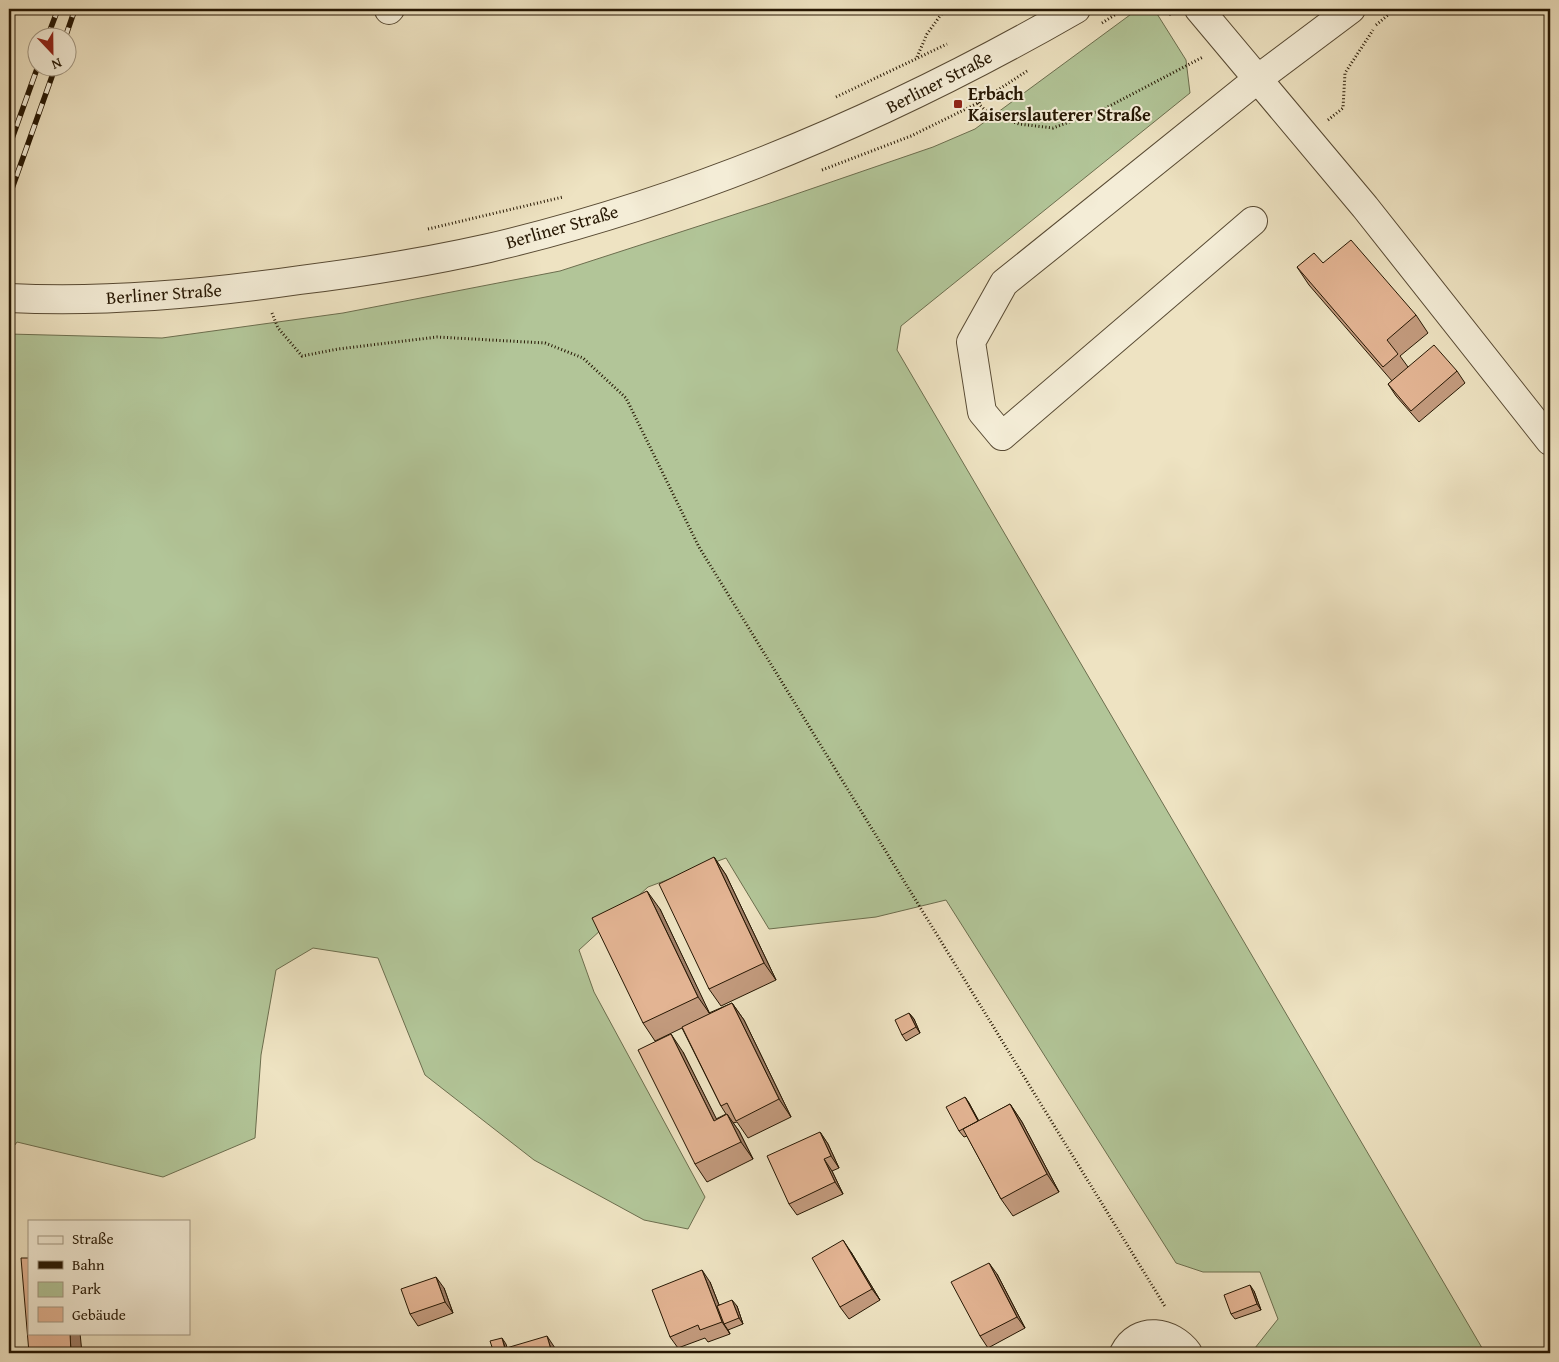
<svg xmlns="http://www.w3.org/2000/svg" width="1559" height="1362" font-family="'Gentium Book Plus',serif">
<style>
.green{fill:#b2c598;stroke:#6c6e4e}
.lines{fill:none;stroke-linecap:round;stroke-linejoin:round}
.minor-casing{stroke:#584a33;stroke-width:30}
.path{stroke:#261703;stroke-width:3;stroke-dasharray:1 2.5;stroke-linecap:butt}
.minor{stroke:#f4edd7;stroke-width:28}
.rail-casing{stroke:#261703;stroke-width:5.5}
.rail{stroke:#f4edd7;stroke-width:4;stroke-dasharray:11;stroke-linecap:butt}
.wall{fill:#c39b7e;stroke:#261703}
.shaded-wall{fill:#9f7e67;stroke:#261703}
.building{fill:#e3b493;stroke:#261703}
.poi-dot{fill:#8f2418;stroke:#f4edd7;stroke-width:2}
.labels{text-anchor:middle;stroke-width:4;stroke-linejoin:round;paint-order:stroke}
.street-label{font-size:18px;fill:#261703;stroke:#f4edd7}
.poi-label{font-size:18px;font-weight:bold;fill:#261703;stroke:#f4edd7;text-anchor:start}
</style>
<rect width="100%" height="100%" fill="#eee3c2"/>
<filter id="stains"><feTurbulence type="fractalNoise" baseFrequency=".004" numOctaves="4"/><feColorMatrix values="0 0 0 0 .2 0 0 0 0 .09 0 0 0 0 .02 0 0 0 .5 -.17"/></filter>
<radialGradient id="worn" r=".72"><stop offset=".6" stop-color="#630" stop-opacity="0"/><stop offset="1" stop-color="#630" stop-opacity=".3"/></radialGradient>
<path class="green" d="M1138 9H1154L1186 60 1190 93 901 326 897 350 1485 1353H1251L1278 1319 1260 1272H1203L1176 1263 946 900 876 917 769 929 726 858 648 887 579 950 594 992 705 1197 688 1229 644 1220 534 1160 425 1075 378 958 313 948 276 970 261 1055 255 1138 163 1177 17 1142 9 1153V334L162 338 343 313 560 271 770 203 933 147 975 129Z"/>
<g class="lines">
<defs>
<path id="minor" d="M1199 9 1365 207 1550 441
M389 10 390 9
M1253 221 1002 436 982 412 971 342 1004 283 1259 78 1351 9
M9 298C106 303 204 294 300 280 364 272 427 262 489 248 696 199 892 115 1076 9
M1124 1353C1138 1325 1172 1331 1188 1353"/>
</defs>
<use href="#minor" class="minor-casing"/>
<path class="path" d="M1166 9 1171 15
M1102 23 1124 9
M1376 25 1395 9
M917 57 927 34 945 9
M836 97 947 44
M978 103 987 112 1019 124 1053 128 1102 110 1203 57
M1328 120 1343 108 1345 73 1373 30
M822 170 911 136 978 103 1027 71
M428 229 563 197
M272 313 278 328 302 356 338 349 437 337 545 343 583 358 626 398 699 547 1166 1308"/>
<use href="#minor" class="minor"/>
<defs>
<path id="rail" d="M47 38 58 9
M65 38 75 9
M9 147 38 66
M9 197 55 68"/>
</defs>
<use href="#rail" class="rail-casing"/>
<use href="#rail" class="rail"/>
</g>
<path class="wall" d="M1323 263 1416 315 1428 333 1400 356 1408 367 1457 371 1465 383 1419 422 1396 396 1388 384 1392 381 1309 285 1297 267Z
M714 857 726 875 776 980 721 1006 709 989Z
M660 909 709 1013 732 1003 744 1020 791 1117 748 1138 737 1122 733 1123 739 1131 753 1159 707 1182 695 1164 683 1052 716 1119 726 1114 721 1106 682 1028 655 1041 643 1023Z
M909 1013 914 1019 920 1033 906 1041 902 1035Z
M965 1097 969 1103 979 1121 1010 1104 1022 1122 1059 1192 1013 1216 1001 1199 967 1136 964 1137 959 1131Z
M820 1132 828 1144 839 1168 832 1171 843 1194 797 1215 789 1204Z
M851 1252 880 1300 849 1319 840 1307Z
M997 1274 1025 1328 988 1348 980 1336Z
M710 1282 719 1305 737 1306 743 1324 728 1330 730 1334 708 1342 705 1338 678 1348 670 1337Z
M444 1288 453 1313 418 1326 410 1314Z
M1254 1291 1261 1310 1235 1319 1231 1314Z"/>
<path class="shaded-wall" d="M714 857 726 875 776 980 764 963Z
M647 891 660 909 710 1014 698 997Z
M732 1003 744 1020 791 1117 779 1099Z
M909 1013 914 1019 920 1033 916 1027Z
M671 1034 683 1052 726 1138 714 1121Z
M965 1097 969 1103 982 1128 978 1122Z
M1010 1104 1022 1122 1059 1192 1047 1174Z
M727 1114 739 1131 753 1159 741 1142Z
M820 1132 828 1144 839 1168 831 1156Z
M824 1159 832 1171 843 1194 835 1182Z
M843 1240 851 1252 880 1300 872 1289Z
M989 1263 997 1274 1025 1328 1017 1317Z
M702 1270 710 1282 726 1323 724 1324 728 1330 730 1334 722 1322Z
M436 1277 444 1288 453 1313 445 1302Z
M1250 1285 1254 1291 1261 1310 1257 1304Z
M732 1300 737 1306 743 1324 739 1318Z
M70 1333H80L82 1353H71Z
M547 1336 555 1348 557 1353H552Z
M502 1338 506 1344 509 1353H507Z"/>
<path class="building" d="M1351 240 1416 315 1387 340 1398 354 1383 367 1297 267 1314 253 1323 263Z
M1434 345 1457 371 1411 411 1388 384Z
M714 857 764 963 709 989 659 884Z
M647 891 698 997 643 1023 592 918Z
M732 1003 779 1099 736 1121 727 1103 721 1106 682 1027Z
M909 1013 916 1027 902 1035 895 1020Z
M671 1034 714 1121 727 1114 741 1142 695 1164 638 1050Z
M965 1097 978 1121 959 1131 946 1107Z
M1010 1104 1047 1174 1001 1199 963 1129Z
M820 1132 831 1156 824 1159 835 1182 789 1204 767 1156Z
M843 1240 872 1289 840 1307 812 1258Z
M21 1258H29V1333H70L71 1353H29Z
M989 1263 1017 1317 980 1336 951 1282Z
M702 1270 722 1322 700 1330 698 1325 670 1337 652 1290Z
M436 1277 445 1302 410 1314 401 1289Z
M1250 1285 1257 1304 1231 1314 1224 1295Z
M732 1300 739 1318 724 1324 717 1306Z
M547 1336 552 1353H505L503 1349Z
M502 1338 505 1349H503L505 1353H494L490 1341Z"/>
<rect class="poi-dot" x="953" y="99" width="10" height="10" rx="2.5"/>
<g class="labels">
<g class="street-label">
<text transform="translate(939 82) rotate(-27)" y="6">Berliner Straße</text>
<text transform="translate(562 227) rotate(-16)" y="6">Berliner Straße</text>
<text transform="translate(164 294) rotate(-4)" y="6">Berliner Straße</text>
</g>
<g class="poi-label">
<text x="968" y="100">Erbach<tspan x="968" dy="21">Kaiserslauterer Straße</tspan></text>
</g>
</g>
<rect width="1559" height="1362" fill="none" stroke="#eee3c2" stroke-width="30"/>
<rect x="10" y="10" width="1539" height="1342" fill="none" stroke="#261703" stroke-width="2.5"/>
<rect x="15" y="15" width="1529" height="1332" fill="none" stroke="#261703"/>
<rect x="28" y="1220" width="162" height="115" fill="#f4edd7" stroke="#a29782"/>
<rect x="38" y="1236" width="25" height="8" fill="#f4edd7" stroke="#a29782"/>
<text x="72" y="1244" font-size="15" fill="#261703">Straße</text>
<rect x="38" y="1261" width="25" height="8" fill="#261703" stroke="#a29782"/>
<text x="72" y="1270" font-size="15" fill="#261703">Bahn</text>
<rect x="38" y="1282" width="25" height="15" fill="#b2c598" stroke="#a29782"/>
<text x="72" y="1294" font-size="15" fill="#261703">Park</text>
<rect x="38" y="1307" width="25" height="15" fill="#e3b493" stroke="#a29782"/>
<text x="72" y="1320" font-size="15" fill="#261703">Gebäude</text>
<g transform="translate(52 52) rotate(158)"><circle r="24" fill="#f4edd7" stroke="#a29782"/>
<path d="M0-4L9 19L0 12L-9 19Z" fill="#8f2418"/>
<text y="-8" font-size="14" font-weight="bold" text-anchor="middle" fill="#261703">N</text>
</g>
<rect width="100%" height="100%" filter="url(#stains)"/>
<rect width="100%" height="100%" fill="url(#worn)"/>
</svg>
